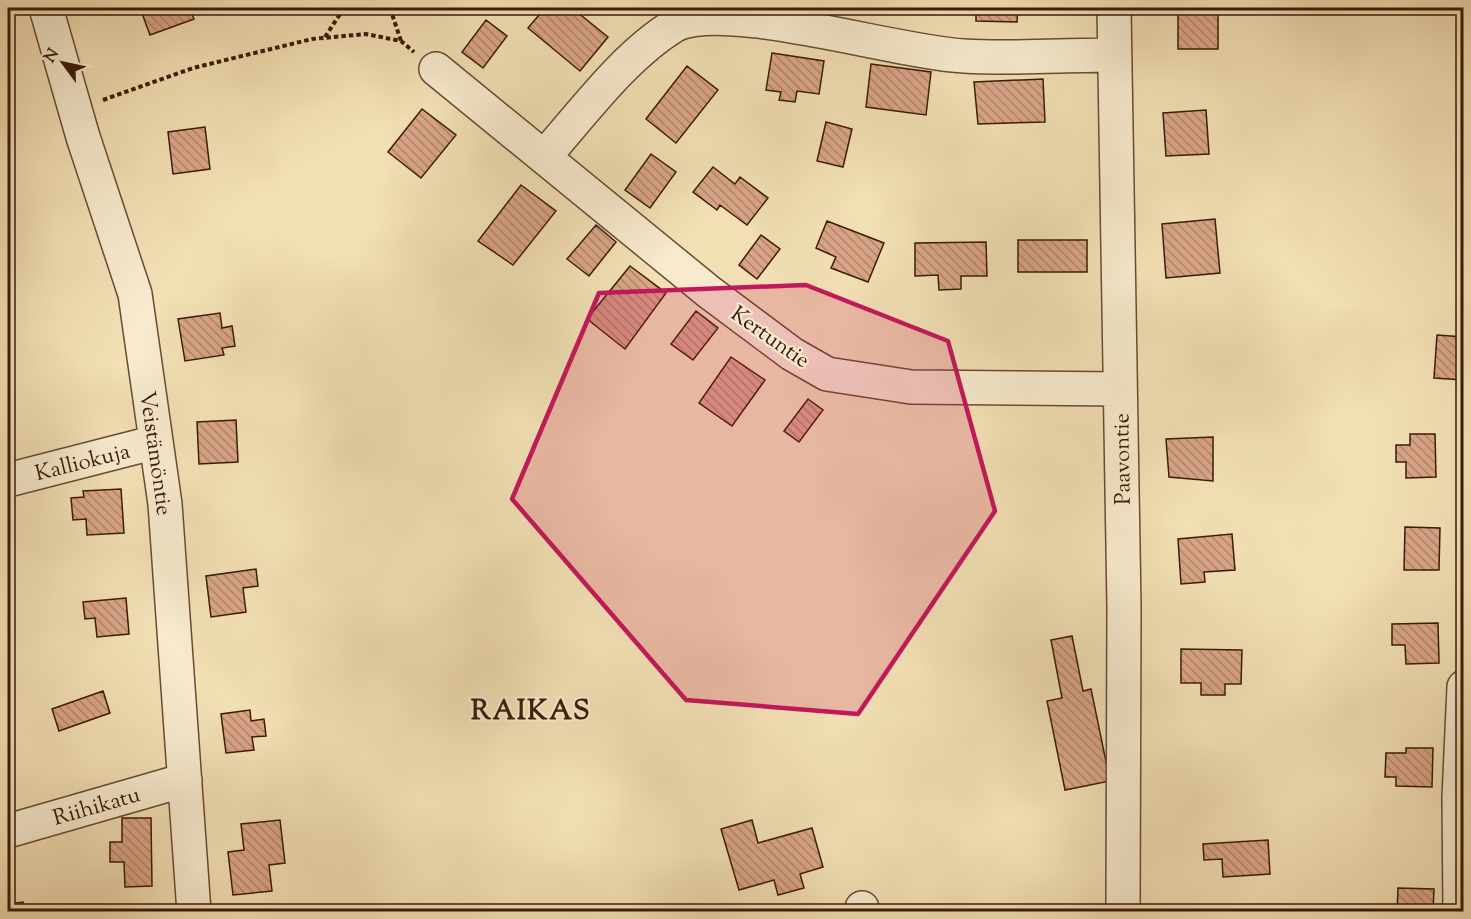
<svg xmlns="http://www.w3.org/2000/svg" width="1471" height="919" font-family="'Sorts Mill Goudy',serif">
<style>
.building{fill:url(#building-back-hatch);stroke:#391b07;stroke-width:1.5}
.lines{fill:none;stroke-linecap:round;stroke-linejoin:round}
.minor-casing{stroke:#674c32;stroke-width:36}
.path{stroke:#391b07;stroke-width:4;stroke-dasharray:4.5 3;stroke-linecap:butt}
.minor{stroke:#f7eace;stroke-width:33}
.marked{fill:#c2185b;fill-opacity:0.2;stroke:#c2185b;stroke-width:4.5;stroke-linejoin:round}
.labels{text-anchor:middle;stroke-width:4.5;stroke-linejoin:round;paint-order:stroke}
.street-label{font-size:22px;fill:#391b07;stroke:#f7eace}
.district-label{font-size:28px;font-weight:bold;letter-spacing:1.5px;fill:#391b07;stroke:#f7eace}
</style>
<defs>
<pattern id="building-back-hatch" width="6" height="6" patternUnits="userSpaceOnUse" patternTransform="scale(1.5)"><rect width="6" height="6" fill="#d9a487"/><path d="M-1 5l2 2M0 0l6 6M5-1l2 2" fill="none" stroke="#b1856c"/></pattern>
</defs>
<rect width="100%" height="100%" fill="#f2dfb4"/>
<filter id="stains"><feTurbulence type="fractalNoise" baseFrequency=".00333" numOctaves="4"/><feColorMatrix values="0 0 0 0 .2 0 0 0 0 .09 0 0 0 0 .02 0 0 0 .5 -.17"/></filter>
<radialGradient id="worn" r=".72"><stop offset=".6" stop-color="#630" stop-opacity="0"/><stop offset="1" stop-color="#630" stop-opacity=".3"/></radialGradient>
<path class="building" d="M140 8H189L194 19 150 35Z
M545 8H572L608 37 580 71 528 28Z
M643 8H659L646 14Z
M976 8H1018L1017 22 976 21Z
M1178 8H1218V49H1178Z
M486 20 507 36 483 68 462 52Z
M772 53 824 61 819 94 797 91 795 102 779 100 781 92 766 90Z
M871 64 931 72 926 115 866 107Z
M687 66 718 90 676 143 646 119Z
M1043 79 1045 122 978 124 974 82Z
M422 109 456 135 421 178 388 152Z
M1206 110 1209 154 1166 156 1163 113Z
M826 122 852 129 843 167 817 161Z
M205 127 210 169 173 174 168 132Z
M651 154 676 172 650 208 625 190Z
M713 167 735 184 740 177 768 198 747 225 720 205 717 210 693 192Z
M521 185 556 211 513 265 478 241Z
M1215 219 1220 273 1166 278 1162 224Z
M827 221 884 243 868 282 831 268 836 257 816 248Z
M1458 224H1464V269H1458Z
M596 225 616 242 589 276 567 259Z
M761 235 780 249 757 279 739 265Z
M1018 240H1087V272H1018Z
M986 242 987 276H961V289L939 290 938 275 915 276V243Z
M630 266 666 293 625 349 587 319Z
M696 311 718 328 693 360 671 344Z
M220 313 222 328 232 326 235 346 222 348 224 355 185 361 178 319Z
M1437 335 1464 337V380L1434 378Z
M731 357 765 380 732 426 699 403Z
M808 399 823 410 799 442 784 431Z
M236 420 238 462 199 464 197 422Z
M1410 434H1435L1436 477 1406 478V462H1396V445H1410Z
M1213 437V481L1169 477 1166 439Z
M121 489 124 533 87 535 86 519 73 520 71 498 84 497 83 491Z
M1405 527 1440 528 1439 570H1404Z
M1232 534 1235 570 1204 572 1205 582 1181 584 1178 539Z
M256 569 258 586 243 588 246 612 211 617 206 576Z
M126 598 129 634 97 637 95 618 85 619 83 602Z
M1438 623 1439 663 1406 664 1405 645H1392V624Z
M1072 636 1083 691 1091 689 1110 781 1065 790 1047 701 1062 698 1051 640Z
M1181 649 1242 650 1241 684H1225V695H1201V683H1181Z
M103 691 110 713 59 731 52 709Z
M250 710 251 721 264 719 266 736 252 737 254 750 226 753 221 714Z
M1406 748H1433L1432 787 1396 786V777H1385L1386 753H1406Z
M122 818H151L152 886 125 887 124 862H110V842H122Z
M280 820 285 863 269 865 272 891 233 895 228 852 244 850 241 824Z
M752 820 758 843 812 828 823 867 800 874 804 888 778 895 774 880 739 890 721 829Z
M1268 840 1270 874 1223 877 1222 859 1204 860 1203 844Z
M1398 888 1434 889 1433 912H1397Z
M23 902 24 912H8V904Z"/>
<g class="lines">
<defs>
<path id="minor" d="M46 8 83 137 135 294 165 504 194 912
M1114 8 1124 607 1123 912
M436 69 709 292 792 354 827 374 911 387 1120 389
M544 157C583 113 625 55 675 25 727 0 898 53 964 56 1013 59 1064 55 1113 55
M8 480 156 442
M8 831 185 780
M862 908V912
M1460 912 1459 798 1464 687"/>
</defs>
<use href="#minor" class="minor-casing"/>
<path class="path" d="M390 8 401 41
M325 37 344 8
M103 100 193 68 312 39 366 34 401 41 414 52"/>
<use href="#minor" class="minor"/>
</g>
<path class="marked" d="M806 285 948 341 995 511 858 714 686 700 512 499 599 293Z"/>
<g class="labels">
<g class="street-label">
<text transform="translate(771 336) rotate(35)" y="8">Kertuntie</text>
<text transform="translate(157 453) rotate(82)" y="8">Veistämöntie</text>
<text transform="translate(1121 459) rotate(-91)" y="8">Paavontie</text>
<text transform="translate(82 461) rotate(-14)" y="8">Kalliokuja</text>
<text transform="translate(96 805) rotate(-16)" y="8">Riihikatu</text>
</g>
<g class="district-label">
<text x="531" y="719">RAIKAS</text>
</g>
</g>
<rect width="1471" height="919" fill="none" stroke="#f2dfb4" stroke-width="30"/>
<rect x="9" y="9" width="1453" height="901" fill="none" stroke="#391b07" stroke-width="3"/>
<rect x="15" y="15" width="1441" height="889" fill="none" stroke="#391b07" stroke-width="1.5"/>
<g transform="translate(63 63) rotate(303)" stroke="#f7eace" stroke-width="4.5" paint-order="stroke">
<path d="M0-4.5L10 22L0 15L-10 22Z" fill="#391b07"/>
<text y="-9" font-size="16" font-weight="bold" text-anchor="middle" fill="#391b07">N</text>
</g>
<rect width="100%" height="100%" filter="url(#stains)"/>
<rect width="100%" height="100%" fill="url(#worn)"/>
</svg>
